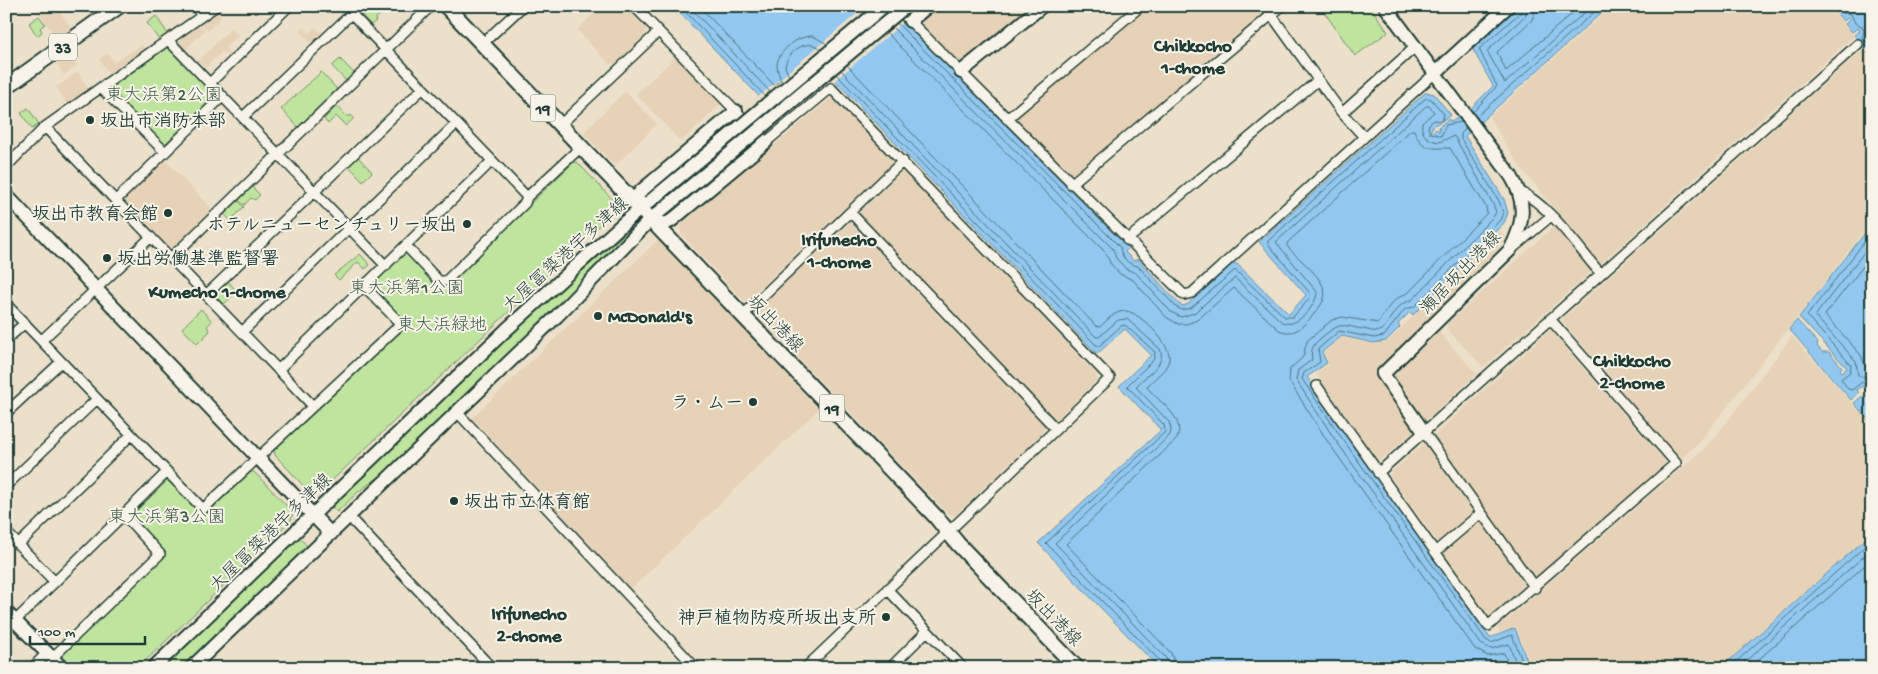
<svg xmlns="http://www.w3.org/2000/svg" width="1878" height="674" font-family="'Gochi Hand','Klee One',sans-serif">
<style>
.built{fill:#e6d2b7}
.green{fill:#bfe49e;stroke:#6f9069}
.water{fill:#92c7ef;stroke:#6490a4}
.pier{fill:#ede0cb}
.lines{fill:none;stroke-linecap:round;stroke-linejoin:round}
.shore{stroke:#4d747f;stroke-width:1}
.street-casing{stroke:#1f3d34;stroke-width:12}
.secondary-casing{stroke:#1f3d34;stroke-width:16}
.primary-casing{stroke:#1f3d34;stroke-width:18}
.street{stroke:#f7f3e8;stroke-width:9}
.secondary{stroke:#f7f3e8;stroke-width:12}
.primary{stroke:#f7f3e8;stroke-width:14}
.secondary-bridge-casing{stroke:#1f3d34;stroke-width:16;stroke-linecap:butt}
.secondary-bridge{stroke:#f7f3e8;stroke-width:12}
.poi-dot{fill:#1f3d34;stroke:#f7f3e8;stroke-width:2}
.labels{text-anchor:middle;stroke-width:4;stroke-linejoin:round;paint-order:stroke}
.shield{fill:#f7f3e8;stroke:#60746a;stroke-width:1}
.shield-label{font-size:16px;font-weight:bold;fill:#1f3d34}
.park-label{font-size:18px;fill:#3f5e49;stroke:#f7f3e8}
.poi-label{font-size:18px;font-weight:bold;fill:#1f3d34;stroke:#f7f3e8;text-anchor:start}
.street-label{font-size:18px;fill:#1f3d34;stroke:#f7f3e8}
.neighbourhood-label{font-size:19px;font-weight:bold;fill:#1f3d34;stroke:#f7f3e8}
</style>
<rect width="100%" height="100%" fill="#ede0cb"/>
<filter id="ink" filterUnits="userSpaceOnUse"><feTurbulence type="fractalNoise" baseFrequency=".02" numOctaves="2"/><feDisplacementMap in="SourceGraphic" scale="10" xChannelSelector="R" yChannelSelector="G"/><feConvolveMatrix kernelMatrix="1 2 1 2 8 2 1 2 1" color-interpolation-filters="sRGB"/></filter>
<g filter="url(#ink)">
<path class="built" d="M34 6H56L72 29 57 39Z
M601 6H629L647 25 645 36 615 64H609L577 30Z
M940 6H1029L963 62H957L922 26 923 21Z
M1150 6H1259L1263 12 1262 17 1073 175 1069 174 1017 122 1016 117Z
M1612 6H1830L1854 36 1600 264 1560 219 1561 216 1520 167 1489 117Z
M217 12 221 17 208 31 201 24Z
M200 25 205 30 185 50 179 44 181 38Z
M304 27 309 33 315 27 323 35 313 44 300 31Z
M231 28 238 35 225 48 233 56 231 58 222 52 205 68 198 61Z
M142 45 145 50 110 75 99 59 108 53 114 62Z
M1863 49 1872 60V221L1698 444 1680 459 1561 320Z
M69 55 77 66 64 75 56 64Z
M676 56 721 104 681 142 636 94Z
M78 72 89 89 67 104 56 87Z
M625 91 657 124 615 166 583 133Z
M829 99H836L896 160 745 302 681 234V224Z
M165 160 213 210 173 248 167 246 125 202V198Z
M903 171 1097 375 1096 381 1056 420 859 213Z
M850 222 1044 426 1043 432 955 515 948 514 754 312Z
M1554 226 1592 271 1485 366H1482L1447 329V324Z
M1500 231 1506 237 1489 259 1492 263 1375 372 1414 428V432L1380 460H1377L1316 373 1329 364 1324 353 1342 337 1375 344 1387 342Z
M658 240 819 409 631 589 472 418Z
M1550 330 1665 461 1664 466 1534 579 1433 436Z
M1439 332 1477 374 1426 420 1422 419 1395 380V374Z
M1792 336 1872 425V531L1721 668H1532L1516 626 1500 632 1497 628 1700 452 1716 436Z
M1423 444 1426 445 1473 512 1439 544 1390 476V473Z
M1480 520 1525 586 1489 617 1443 553Z"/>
<path class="green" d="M353 6H389L390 7 375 19 376 21 371 25Z
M1320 6H1370L1388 32 1355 56Z
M39 16 45 24 40 28 42 32 37 36 29 23Z
M156 16 168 34 159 40 147 23Z
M166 48 170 49 214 93V97L166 143H162L111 91 112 87Z
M340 59 354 73 346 81 332 66Z
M321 72 337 89 298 127 281 109Z
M337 106 348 117 351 115 354 118 346 126 336 116 328 124 324 119Z
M28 108 39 124 32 129 21 113Z
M357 156 372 172 363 181 348 165Z
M577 162 613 200 612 213 319 493 311 494 275 455 274 450 405 323 372 288V285L405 253H409L443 287 573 163Z
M251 186 260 195 255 200 251 198 244 205 238 199Z
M238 201 244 207 234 217 235 219 232 222 224 214Z
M630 229 631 230 544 319 383 474 358 492 337 512 330 505 566 281 587 267Z
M360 254 370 265 365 269 358 262 339 280 334 275Z
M228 281 237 292 223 305 214 294Z
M201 309 212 321 207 326 210 331 197 344 182 328Z
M251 472H254L293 512 291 520 138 668H70L60 658 61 655 166 553 133 518V514L167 481H170L204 516Z
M298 536 307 546 191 658 178 668H160Z"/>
<path class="water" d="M673 6H887L1128 248 1125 252 1134 261 1138 259 1179 304 1183 306 1188 304 1232 264H1237L1289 314 1306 295 1259 242 1426 92 1434 94 1451 115 1433 126 1429 134 1436 129 1439 131 1440 130 1438 127 1449 119 1450 121 1462 117 1493 86 1472 48 1520 6H1609L1465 136 1504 199 1508 213 1504 223 1413 315 1410 312 1398 324 1400 327 1386 341 1374 343 1342 336 1322 352 1327 363 1307 377 1490 638 1515 628 1530 668H1159L1038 543 1161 430 1119 386 1151 355 1125 329 1097 354 810 54 796 66 773 111Z
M1831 6H1872V58L1867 53 1870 51 1868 48 1865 49 1854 35 1860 31 1858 28 1852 32 1845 24 1849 20 1848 18 1843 21Z
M1872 224V422L1871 423 1854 403 1862 396 1864 398 1868 394 1863 386 1857 390 1859 393 1851 400 1789 329 1797 320 1818 343 1817 346 1822 352H1829L1842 367 1840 369 1842 372 1847 368 1799 317Z
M1872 533V668H1721Z"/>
<path class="pier" d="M866 6H890L905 21 833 82 810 57 799 66 812 80 772 113 757 98Z"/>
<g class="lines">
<path class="shore" d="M680 6 765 96
M689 6 770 92
M699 6 774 85 781 80C779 75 777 70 777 64 779 50 799 35 813 36L827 44
M1529 6 1525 16 1487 51 1505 83 1592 6
M1537 6 1532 20 1497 52 1506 71 1581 6
M1838 6 1843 13 1851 14 1855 23 1862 26 1864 31 1862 38 1872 45
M897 23 1120 247C1121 257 1128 265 1138 266L1176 307 1182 310 1191 308 1235 270 1285 317H1293L1309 299 1310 293 1268 244V241L1426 98 1431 99 1444 114 1442 121 1434 120 1429 124 1428 128 1431 133 1441 136 1446 125 1462 122
M892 27 1113 249 1116 258 1126 269 1136 273 1171 312 1181 317 1194 313 1235 278 1282 322C1297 330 1317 304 1317 292L1276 242 1426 106H1429L1434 112 1422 123C1420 135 1428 140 1439 142L1454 136 1493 204 1496 212 1494 216 1412 300C1391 305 1390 327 1379 331 1376 332 1371 331 1368 330 1342 326 1343 320 1322 337 1313 345 1310 349 1312 360L1298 370 1296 380 1334 438 1481 644 1491 649 1509 644 1518 668
M886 32 1106 253 1110 263 1120 274 1133 280 1166 317 1178 324H1187L1197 320 1234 288 1279 330C1296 337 1304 325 1314 314 1321 305 1328 298 1323 286 1316 271 1297 258 1287 246V243L1411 130H1414C1422 151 1432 148 1450 148L1486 207 1487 213 1408 293C1392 298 1386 311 1378 323L1342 317 1332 320 1307 341 1303 357 1290 369 1289 381 1328 442 1475 649 1488 656 1504 653 1510 668
M847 65 1096 326 1100 327C1107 320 1115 311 1126 311 1140 312 1173 346 1169 360 1166 372 1153 378 1147 387 1158 402 1186 416 1177 439L1066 544 1171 653 1176 668
M841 70 1096 337H1099L1118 320 1127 319 1160 349C1167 366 1144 375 1136 387L1169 422 1171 429 1170 435 1055 543 1166 658 1169 668
M836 74 1096 345 1099 346 1121 326 1125 325 1155 352 1154 359 1127 386 1164 425 1165 432 1046 543 1161 662 1162 668
M789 76 785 67C787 51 808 37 821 49
M1473 112 1497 86 1479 49 1521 12 1523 6
M1476 117 1601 6
M1466 128 1461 134V139L1499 201 1503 213 1500 220 1414 307 1405 309 1384 336 1374 338 1339 331 1318 349 1320 362 1304 373 1302 379 1339 434 1486 640 1491 643 1512 635 1525 668
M1872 232 1807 316 1851 365 1850 372 1841 379 1848 389 1852 390 1862 382 1872 390
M1872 242 1815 316 1856 361 1858 375 1872 380
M1872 255 1825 315 1861 355 1866 368 1872 370
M1729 668 1872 540
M1738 668 1872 549
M1749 668 1872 559"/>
<defs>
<path id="street" d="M195 6 202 16
M344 6 527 197
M634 6 766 142 831 88 1110 378 805 668
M895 6 1184 295 1192 293 1434 74
M1265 6 1342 113 1364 137
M168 40 386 266
M482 44 523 6
M210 83 289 6
M101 88 165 152
M1342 113 1414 48
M243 117 351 14
M1007 119 1141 6
M559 126 658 32
M45 127 312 405
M6 167 45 127 216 6
M1071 184 1282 6
M1519 191C1550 205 1578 248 1601 274
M116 200 223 96
M850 212 1056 429
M1127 240 1317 81
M406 246 439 281H446L525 203 527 197 580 148
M1512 249 1551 216
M171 258 431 6
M206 295 422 89
M6 304 203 509 401 324 365 287
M743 315 903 161
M242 332 456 124
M6 340 25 323
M42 340 151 237
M278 370 492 161
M1317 386 1488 626 1676 463 1550 319
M457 412 696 668
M6 413 61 362
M1424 432 1535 588
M1378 473 1858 44
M6 486 97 399
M349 517 492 668
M6 532 55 582
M18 545 131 435
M1435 552 1481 513
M887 589 963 668
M15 621 167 472
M52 658 160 554 124 515
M32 668 47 653
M890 668 927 631"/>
<path id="secondary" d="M1385 6 1511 176C1527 202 1524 224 1510 250L1383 374 1424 432
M910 21 928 6
M961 72 1042 6
M1434 74 1508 6
M6 195 331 534
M641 209 637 196 641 191 736 111
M651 219 665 224 671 221 766 142
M6 612 62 668
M153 668 506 330 626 221 724 140
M191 668 557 316 651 219 733 151"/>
<path id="primary" d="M446 6 936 517 958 544 1077 668
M6 87 119 6"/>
</defs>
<use href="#street" class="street-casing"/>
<use href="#secondary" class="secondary-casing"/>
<use href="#primary" class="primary-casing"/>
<use href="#street" class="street"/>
<use href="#secondary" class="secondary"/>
<use href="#primary" class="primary"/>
<defs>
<path id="secondary-bridge" d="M724 140 884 6
M733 151 906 6"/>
</defs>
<use href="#secondary-bridge" class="secondary-bridge-casing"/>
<use href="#secondary-bridge" class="secondary-bridge"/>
</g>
</g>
<g class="poi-dot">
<circle cx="90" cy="120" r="5"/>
<circle cx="168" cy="213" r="5"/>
<circle cx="467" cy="224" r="5"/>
<circle cx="107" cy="258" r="5"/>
<circle cx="598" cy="316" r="5"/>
<circle cx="753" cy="402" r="5"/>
<circle cx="454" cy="501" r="5"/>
<circle cx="886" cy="617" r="5"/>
</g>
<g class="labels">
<g class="shield">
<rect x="49" y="33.5" width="28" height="27" rx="4"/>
<rect x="530.5" y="94.5" width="25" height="27" rx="4"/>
<rect x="819.5" y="394.5" width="25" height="27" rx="4"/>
</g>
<g class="shield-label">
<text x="63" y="53">33</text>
<text x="543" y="114">19</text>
<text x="832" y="414">19</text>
</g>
<g class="park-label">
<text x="164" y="100">東大浜第2公園</text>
<text x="407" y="293">東大浜第1公園</text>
<text x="442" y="330">東大浜緑地</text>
<text x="167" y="522">東大浜第3公園</text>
</g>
<g class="poi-label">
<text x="100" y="126">坂出市消防本部</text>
<text x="158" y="219" text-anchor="end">坂出市教育会館</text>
<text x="457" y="230" text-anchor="end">ホテルニューセンチュリー坂出</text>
<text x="117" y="264">坂出労働基準監督署</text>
<text x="608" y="322">McDonald's</text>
<text x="743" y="408" text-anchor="end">ラ・ムー</text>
<text x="464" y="507">坂出市立体育館</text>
<text x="876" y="623" text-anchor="end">神戸植物防疫所坂出支所</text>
</g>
<g class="street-label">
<text transform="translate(565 254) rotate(-42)" y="6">大屋冨築港宇多津線</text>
<text transform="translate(1460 272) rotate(-46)" y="6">瀬居坂出港線</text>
<text transform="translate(776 323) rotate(46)" y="6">坂出港線</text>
<text transform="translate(270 532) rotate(-44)" y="6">大屋冨築港宇多津線</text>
<text transform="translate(1054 617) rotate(46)" y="6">坂出港線</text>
</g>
<g class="neighbourhood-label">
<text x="1193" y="51">Chikkocho<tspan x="1193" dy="22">1-chome</tspan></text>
<text x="839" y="245">Irifunecho<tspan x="839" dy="22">1-chome</tspan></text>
<text x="217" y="297">Kumecho 1-chome</text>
<text x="1632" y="366">Chikkocho<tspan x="1632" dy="22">2-chome</tspan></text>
<text x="529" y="619">Irifunecho<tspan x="529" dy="22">2-chome</tspan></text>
</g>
</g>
<rect width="1878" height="674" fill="none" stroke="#f7f3e8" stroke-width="25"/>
<rect x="12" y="12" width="1853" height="649" fill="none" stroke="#1f3d34" stroke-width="2" filter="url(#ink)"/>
<path d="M30 636v8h115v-8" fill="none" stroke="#1f3d34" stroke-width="2.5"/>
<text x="38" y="636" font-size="15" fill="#1f3d34" stroke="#f7f3e8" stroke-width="4" paint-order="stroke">100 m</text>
</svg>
